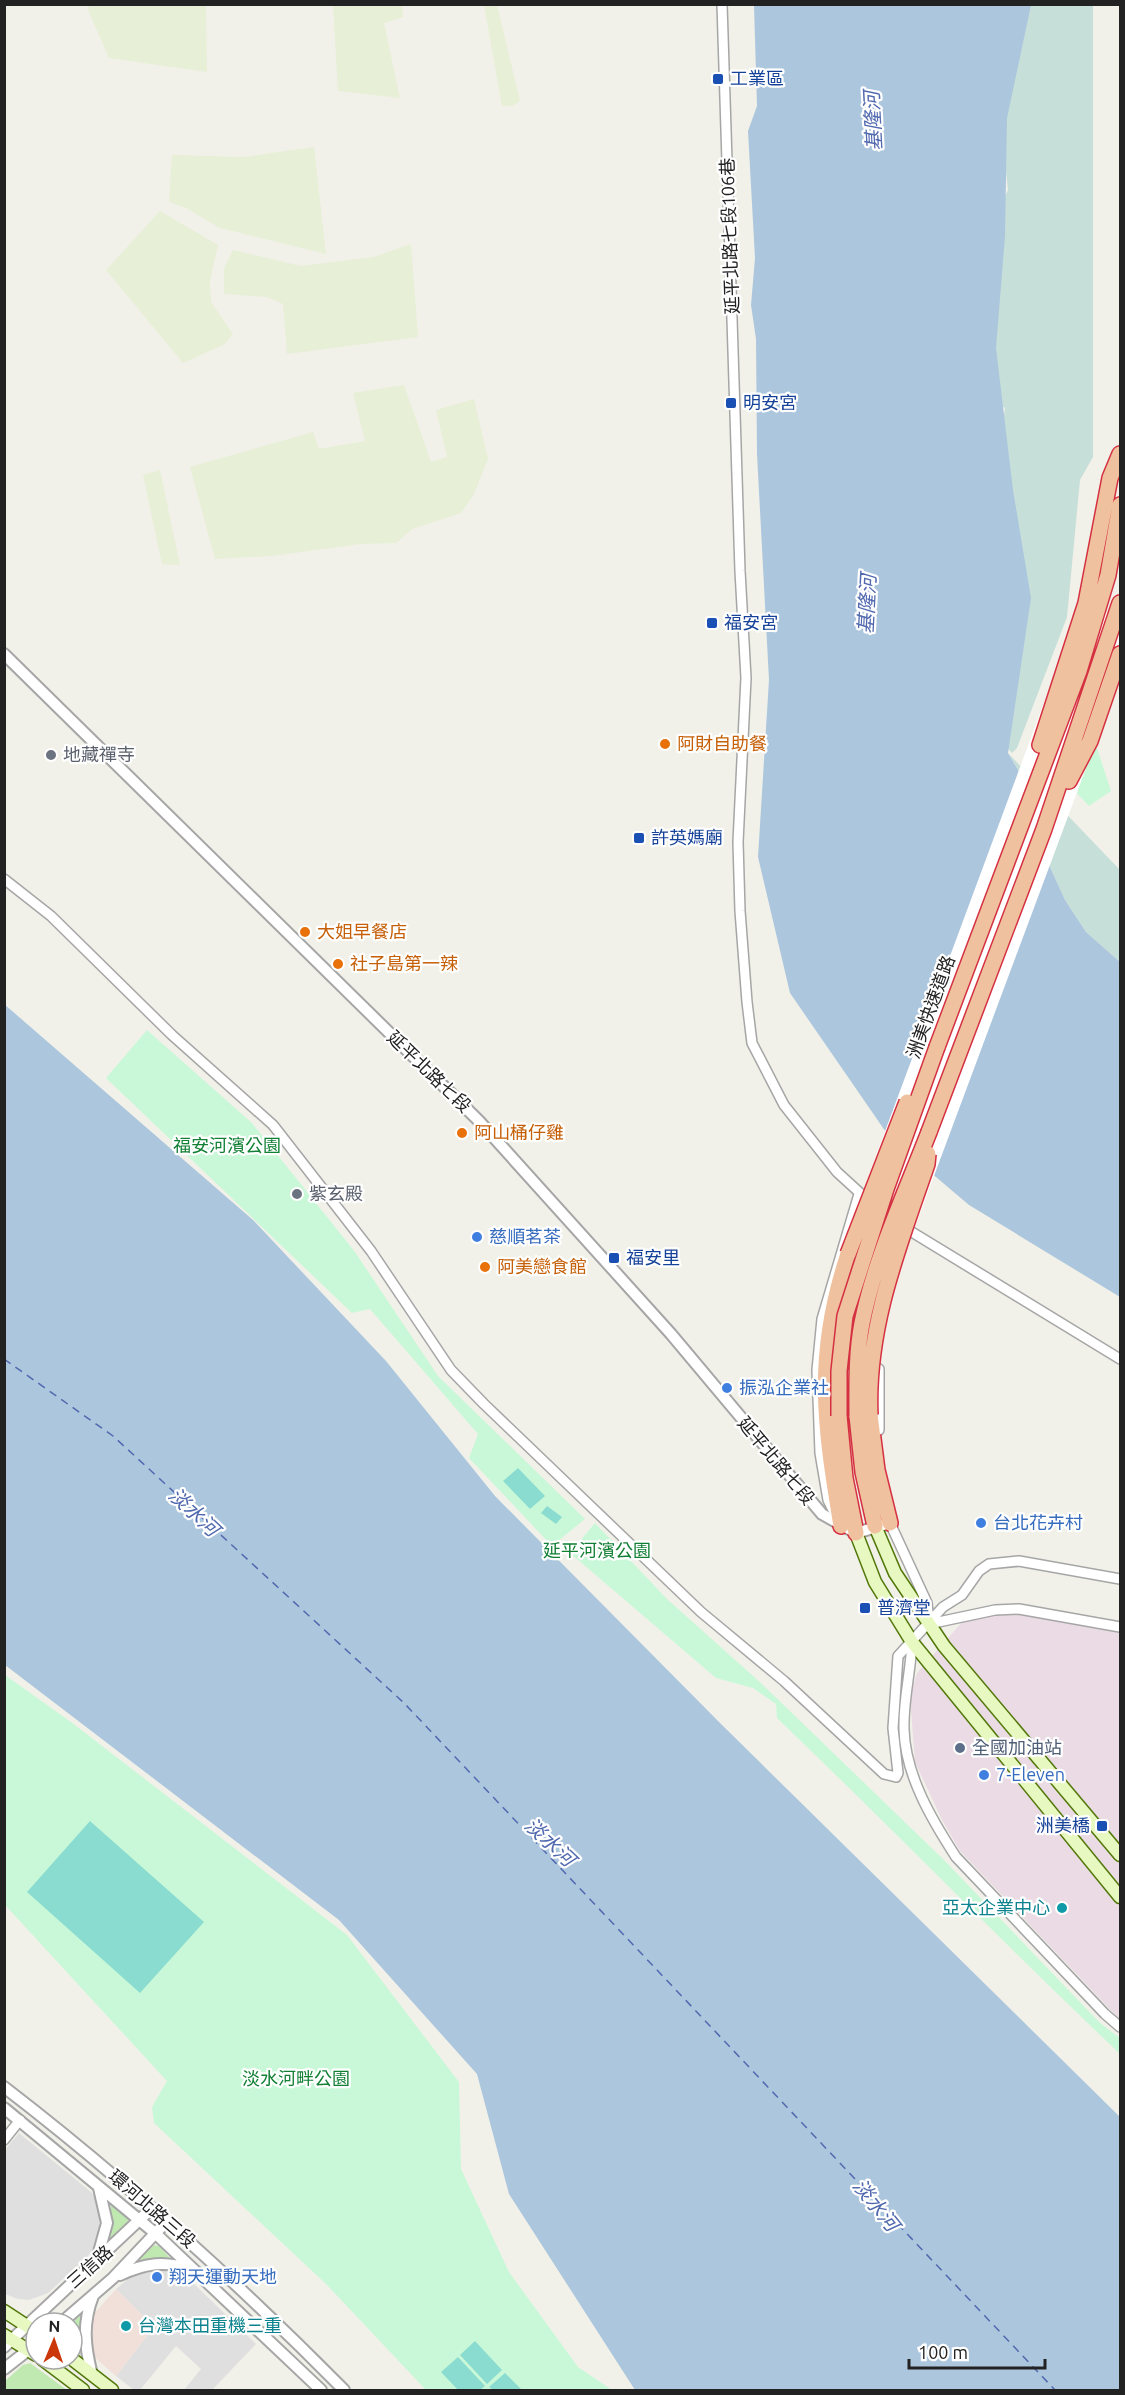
<svg xmlns="http://www.w3.org/2000/svg" width="1125" height="2395" font-family="Ubuntu,'Noto Sans TC',sans-serif">
<style>
.residential{fill:#e0dfdf}
.commercial{fill:#f1e0da}
.industrial{fill:#eadbe4}
.farmland{fill:#e7efd6}
.grass{fill:#c0e9b2}
.wetland{fill:#c7dfd9}
.park{fill:#c9f8d8}
.pitch{fill:#8bdcd0}
.water{fill:#acc6dd}
.pier{fill:#fff}
.lines{fill:none;stroke-linecap:round;stroke-linejoin:round}
.ferry{stroke:#5169af;stroke-width:1.5;stroke-dasharray:8 6;stroke-linecap:butt}
.minor-casing{stroke:#a6a6a6;stroke-width:12}
.tertiary-casing{stroke:#a6a6a6;stroke-width:14}
.secondary-casing{stroke:#52780a;stroke-width:15}
.trunk-casing{stroke:#d53042;stroke-width:18}
.minor{stroke:#fff;stroke-width:9}
.tertiary{stroke:#fff;stroke-width:10}
.secondary{stroke:#e8f8c1;stroke-width:12}
.trunk{stroke:#efc19e;stroke-width:15}
.trunk-bridge-casing{stroke:#d53042;stroke-width:18;stroke-linecap:butt}
.trunk-bridge{stroke:#efc19e;stroke-width:15}
.transit-dot{fill:#1a4fb4;stroke:#fff;stroke-width:2}
.food-dot{fill:#e8710a;stroke:#fff;stroke-width:2}
.worship-dot{fill:#6b7280;stroke:#fff;stroke-width:2}
.shop-dot{fill:#3f7fe0;stroke:#fff;stroke-width:2}
.service-dot{fill:#5c6f8a;stroke:#fff;stroke-width:2}
.culture-dot{fill:#0f9aa8;stroke:#fff;stroke-width:2}
.labels{text-anchor:middle;stroke-width:4.5;stroke-linejoin:round;paint-order:stroke}
.transit-label{font-size:18px;fill:#164399;stroke:#fff;text-anchor:start}
.street-label{font-size:18px;fill:#222;stroke:#fff}
.food-label{font-size:18px;fill:#c56008;stroke:#fff;text-anchor:start}
.worship-label{font-size:18px;fill:#5b616d;stroke:#fff;text-anchor:start}
.park-label{font-size:18px;fill:#117f34;stroke:#fff}
.shop-label{font-size:18px;fill:#366cbe;stroke:#fff;text-anchor:start}
.service-label{font-size:18px;fill:#4e5e75;stroke:#fff;text-anchor:start}
.culture-label{font-size:18px;fill:#0d838f;stroke:#fff;text-anchor:end}
.water-label{font-size:20px;font-style:italic;fill:#5169af;stroke:#fff}
</style>
<rect width="100%" height="100%" fill="#f1f1e9"/>
<path class="residential" d="M19 2133 91 2192 97 2199 100 2213 99 2231 91 2253 48 2293 29 2300 18 2299 5 2294 4 2151Z
M166 2270 189 2279 256 2344 212 2390H184L201 2369 176 2346 140 2390H134L116 2376 154 2327 116 2289 134 2274Z"/>
<path class="commercial" d="M116 2289 154 2327 116 2376 93 2356 89 2344 91 2317Z"/>
<path class="industrial" d="M1003 1613 1038 1615 1120 1633V2020L960 1851 942 1820 915 1762 910 1697 917 1673 965 1619Z"/>
<path class="farmland" d="M89 5H206L207 72 109 58 88 10Z
M333 5H402L403 17 384 23 400 98 338 91Z
M484 5H497L520 101 512 106H502Z
M314 147 326 254 220 228 186 208 169 202 172 155 243 157Z
M160 211 218 245 210 281 211 302 233 334 225 344 183 363 106 270Z
M411 244 418 337 287 354 283 304 267 297 224 294V269L233 250 301 266 374 257Z
M404 385 431 462 447 457 436 410 474 399 488 459 474 494 461 513 412 529 396 543 361 544 272 556 215 559 190 467 313 432 319 449 365 441 353 393Z
M160 470 180 565 162 564 143 475Z"/>
<path class="grass" d="M111 2205 128 2219V2226L110 2241Z
M154 2245 159 2246 171 2259 138 2260Z
M83 2313 84 2343 72 2332V2323Z
M30 2363 67 2390H5V2381L23 2365Z"/>
<path class="wetland" d="M1020 5H1093V457L1080 480 1067 617 1017 748 1012 753 1004 744 1009 457 1001 434 1005 408 994 401 1001 205 1008 190 1002 135Z
M1008 753 1120 870V962L1086 932 1065 900 1039 843 1021 775Z"/>
<path class="park" d="M1095 742 1111 791 1089 806 1069 785Z
M147 1030 252 1123 355 1252 438 1376 585 1519 552 1546 469 1458 478 1434 370 1309 352 1313 106 1078Z
M595 1523 667 1599 762 1684 945 1861 1100 2023 1120 2038V2054C1004 1944 893 1829 777 1718L776 1704 753 1688 716 1678 570 1553Z
M5 1675 71 1722 347 1935 459 2082 461 2169 509 2272 578 2367 612 2390H426L326 2284 154 2123 152 2107 167 2081 5 1905Z"/>
<path class="pitch" d="M518 1468 545 1496 530 1509 503 1481Z
M547 1506 562 1517 556 1524 541 1513Z
M90 1821 204 1922 140 1993 27 1892Z
M475 2341 502 2370 487 2384 460 2355Z
M458 2357 485 2386 480 2390H458L441 2372Z
M505 2373 522 2390H493L489 2387Z"/>
<path class="water" d="M754 5H1031L1007 118 1005 236 996 348 1013 490 1031 598 1008 753 1021 775 1039 843 1065 900 1086 932 1120 962V1297L969 1205 890 1138 790 993 758 857 769 680 757 454 756 339 751 305 755 258 748 131 757 106Z
M4 1004 253 1220 386 1361 495 1496 721 1724 1120 2117V2390H635L509 2194 477 2074 339 1920 5 1665Z"/>
<path class="pier" d="M1076 604 1120 616V637L1116 653 1120 655V677L909 1243 851 1223 1065 646Z"/>
<g class="lines">
<path class="ferry" d="M4 1359 113 1436 404 1703 1055 2390"/>
<defs>
<path id="minor" d="M722 4 740 571 746 678 738 842 740 911 747 1002 752 1043 784 1105 837 1172 872 1204
M4 879 51 916 172 1035 273 1125 371 1251 451 1370 484 1404 701 1612 784 1681 884 1774 896 1777 898 1773 893 1728 898 1656 943 1607 962 1595 979 1571 989 1564 1019 1561 1120 1579
M902 1226 1120 1359
M879 1369V1430
M835 1514 828 1500 820 1453 817 1370 822 1319 859 1194
M891 1518 890 1523 927 1603 929 1622
M929 1624 995 1610 1019 1609 1120 1627
M912 1642C911 1671 903 1700 904 1729 905 1775 932 1820 956 1857L1105 2014 1120 2027
M4 2140 20 2120"/>
<path id="tertiary" d="M4 654 479 1121 671 1334 822 1514 856 1533 890 1523
M4 2087C125 2180 237 2282 344 2390
M4 2108 155 2233 321 2390
M97 2259 107 2223 99 2188
M120 2275C145 2263 166 2260 191 2270
M61 2323 113 2278 167 2221
M4 2347 152 2208
M4 2369 36 2344
M92 2375C85 2347 82 2324 93 2296"/>
<path id="secondary" d="M875 1526 895 1573 944 1646 1120 1855
M856 1533 875 1582 912 1642 1120 1897
M4 2311 36 2332
M4 2335 36 2355
M42 2359 83 2390
M72 2359 112 2390"/>
<path id="trunk" d="M1040 745 1086 603 1110 478 1120 454
M1069 781 1090 741 1120 654
M937 1047 1079 671 1108 575 1120 505
M929 1132 1044 829 1120 603
M870 1415 877 1470 890 1523
M839 1416 845 1478 856 1533
M857 1416 863 1472 875 1526
M841 1526C824 1424 814 1355 848 1254"/>
</defs>
<use href="#minor" class="minor-casing"/>
<use href="#tertiary" class="tertiary-casing"/>
<use href="#secondary" class="secondary-casing"/>
<use href="#trunk" class="trunk-casing"/>
<use href="#minor" class="minor"/>
<use href="#tertiary" class="tertiary"/>
<use href="#secondary" class="secondary"/>
<use href="#trunk" class="trunk"/>
<defs>
<path id="trunk-bridge" d="M848 1254 907 1102
M870 1415C866 1327 899 1246 927 1164L928 1154
M839 1416V1371L845 1316 886 1189 937 1047
M857 1416C857 1385 856 1354 862 1323 875 1258 905 1194 929 1132"/>
</defs>
<use href="#trunk-bridge" class="trunk-bridge-casing"/>
<use href="#trunk-bridge" class="trunk-bridge"/>
</g>
<g class="transit-dot">
<rect x="712" y="73" width="12" height="12" rx="3"/>
<rect x="725" y="397" width="12" height="12" rx="3"/>
<rect x="706" y="617" width="12" height="12" rx="3"/>
<rect x="633" y="832" width="12" height="12" rx="3"/>
<rect x="608" y="1252" width="12" height="12" rx="3"/>
<rect x="859" y="1602" width="12" height="12" rx="3"/>
<rect x="1096" y="1820" width="12" height="12" rx="3"/>
</g>
<g class="food-dot">
<circle cx="665" cy="744" r="6"/>
<circle cx="305" cy="932" r="6"/>
<circle cx="338" cy="964" r="6"/>
<circle cx="462" cy="1133" r="6"/>
<circle cx="485" cy="1267" r="6"/>
</g>
<g class="worship-dot">
<circle cx="51" cy="755" r="6"/>
<circle cx="297" cy="1194" r="6"/>
</g>
<g class="shop-dot">
<circle cx="477" cy="1237" r="6"/>
<circle cx="727" cy="1388" r="6"/>
<circle cx="981" cy="1523" r="6"/>
<circle cx="984" cy="1775" r="6"/>
<circle cx="157" cy="2277" r="6"/>
</g>
<circle class="service-dot" cx="960" cy="1748" r="6"/>
<g class="culture-dot">
<circle cx="1062" cy="1908" r="6"/>
<circle cx="126" cy="2326" r="6"/>
</g>
<g class="labels">
<g class="transit-label">
<text x="730" y="85">工業區</text>
<text x="743" y="409">明安宮</text>
<text x="724" y="629">福安宮</text>
<text x="651" y="844">許英媽廟</text>
<text x="626" y="1264">福安里</text>
<text x="877" y="1614">普濟堂</text>
<text x="1090" y="1832" text-anchor="end">洲美橋</text>
</g>
<g class="street-label">
<text transform="translate(730 236) rotate(-92)" y="6">延平北路七段106巷</text>
<text transform="translate(931 1007) rotate(-70)" y="6">洲美快速道路</text>
<text transform="translate(429 1072) rotate(44)" y="6">延平北路七段</text>
<text transform="translate(776 1461) rotate(50)" y="6">延平北路七段</text>
<text transform="translate(152 2209) rotate(41)" y="6">環河北路三段</text>
<text transform="translate(90 2267) rotate(-42)" y="6">三信路</text>
</g>
<g class="food-label">
<text x="677" y="750">阿財自助餐</text>
<text x="317" y="938">大姐早餐店</text>
<text x="350" y="970">社子島第一辣</text>
<text x="474" y="1139">阿山桶仔雞</text>
<text x="497" y="1273">阿美戀食館</text>
</g>
<g class="worship-label">
<text x="63" y="761">地藏禪寺</text>
<text x="309" y="1200">紫玄殿</text>
</g>
<g class="park-label">
<text x="227" y="1152">福安河濱公園</text>
<text x="597" y="1557">延平河濱公園</text>
<text x="296" y="2085">淡水河畔公園</text>
</g>
<g class="shop-label">
<text x="489" y="1243">慈順茗茶</text>
<text x="739" y="1394">振泓企業社</text>
<text x="993" y="1529">台北花卉村</text>
<text x="996" y="1781">7-Eleven</text>
<text x="169" y="2283">翔天運動天地</text>
</g>
<g class="service-label">
<text x="972" y="1754">全國加油站</text>
</g>
<g class="culture-label">
<text x="1050" y="1914">亞太企業中心</text>
<text x="138" y="2332" text-anchor="start">台灣本田重機三重</text>
</g>
<g class="water-label">
<text transform="translate(873 121) rotate(-93)" y="7">基隆河</text>
<text transform="translate(867 604) rotate(-87)" y="7">基隆河</text>
<text transform="translate(194 1512) rotate(43)" y="7">淡水河</text>
<text transform="translate(550 1842) rotate(43)" y="7">淡水河</text>
<text transform="translate(876 2205) rotate(51)" y="7">淡水河</text>
</g>
</g>
<rect width="1125" height="2395" fill="none" stroke="#222222" stroke-width="12"/>
<g transform="translate(54 2341) rotate(2)"><circle r="28" fill="#ffffff" stroke="#a7a7a7" stroke-width="1.5"/>
<path d="M0-4.5L10 22L0 15L-10 22Z" fill="#cb3708"/>
<text y="-9" font-size="16" font-weight="bold" text-anchor="middle" fill="#222222">N</text>
</g>
<path d="M909 2359v9h136v-9" fill="none" stroke="#222222" stroke-width="3"/>
<text x="918" y="2359" font-size="18" fill="#222222" stroke="#ffffff" stroke-width="4.5" paint-order="stroke">100 m</text>
</svg>
